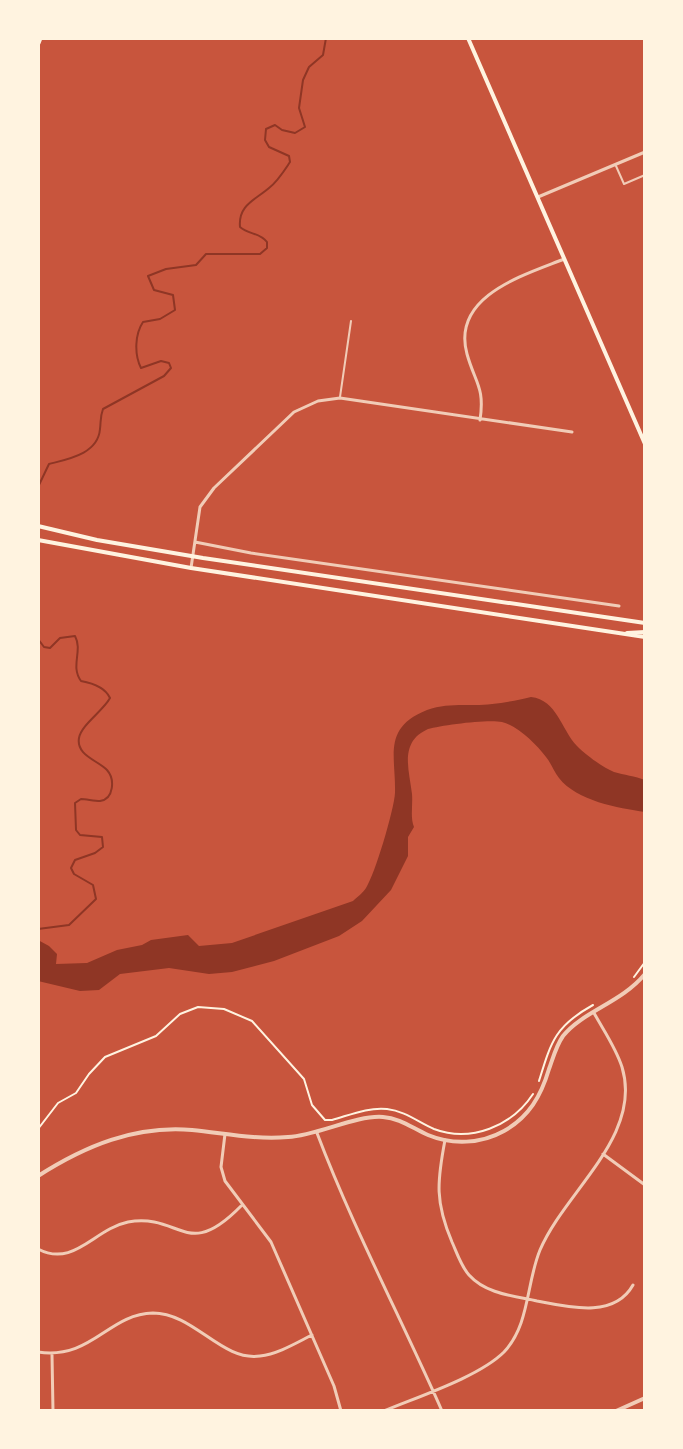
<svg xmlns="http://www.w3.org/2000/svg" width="683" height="1449" font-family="Signika,sans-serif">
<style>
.water{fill:#8f3625}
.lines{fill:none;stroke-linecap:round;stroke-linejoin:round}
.stream{stroke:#8f3625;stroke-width:2}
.path{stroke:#fff3e0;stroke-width:2}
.service{stroke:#f1ccb7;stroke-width:2}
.minor{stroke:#f1ccb7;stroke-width:3}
.tertiary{stroke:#f1ccb7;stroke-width:4}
.secondary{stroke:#fff3e0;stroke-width:4}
.primary{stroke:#fff3e0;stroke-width:5}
</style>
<rect width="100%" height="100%" fill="#c8553d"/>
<path class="water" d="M531 697C557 700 561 729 577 746 586 755 602 767 614 772 624 775 635 776 645 780V812C618 808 577 801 559 778 554 772 551 763 546 757 536 744 518 726 502 722 488 719 442 725 428 729 399 742 409 769 412 794 413 805 410 817 414 827L408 837V856L391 890 362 921 339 936 274 961 232 972 209 974 169 968 120 974 99 990 80 991 38 981V940L49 946 57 954 56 964 87 963 117 950 142 945 151 940 188 935 199 946 232 943 353 901C357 897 363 893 366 888 375 874 394 810 395 793 396 756 382 728 427 710 444 704 459 705 476 705 492 705 516 701 531 697Z"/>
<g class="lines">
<path class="stream" d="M38 487 49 464C68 459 98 454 100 429 101 421 100 417 103 409L164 376 171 368 169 363 161 361 141 368C134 354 135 334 143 322L160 319 175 310 173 295 154 290 148 276 166 269 196 265 206 254H260L267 248V242C259 232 249 235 240 227 238 205 255 200 269 188 278 181 284 171 290 162L289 156 269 147 265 140 266 129 275 125 282 130 295 133 305 127 299 108 303 80 309 67 323 55 326 38
M38 639 44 647 50 648 60 638 75 636C83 651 70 666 81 681 92 683 105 687 110 698 103 711 81 725 79 738 76 755 97 760 107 770 115 779 114 799 100 801 94 801 86 799 81 799L75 803 76 830 80 835 102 837 103 847 95 853 75 860 71 868 74 874 93 885 96 899 69 925 38 929"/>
<path class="path" d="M634 977 645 962
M539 1081C551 1042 555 1026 593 1005
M38 1129 58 1103 76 1093 89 1074 105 1057 156 1036 180 1014 198 1007 224 1009 252 1021 304 1079 312 1105 325 1120H332C350 1115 368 1107 387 1109 405 1111 418 1122 434 1129 471 1143 512 1126 533 1094"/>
<path class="service" d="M616 166 624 184 645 175
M340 397 351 321"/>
<path class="minor" d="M538 197 645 152
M480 420C485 387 475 383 467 354 451 296 524 275 564 259
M195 542 251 553 619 606
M191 568 200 507 214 488 294 412 318 401 340 398 572 432
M317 1133C353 1228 401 1318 442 1411
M225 1134 221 1167 225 1181 271 1242 334 1386 341 1411
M445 1140C437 1182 435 1202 452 1242 457 1253 461 1266 469 1275 486 1294 514 1296 537 1301 568 1307 614 1319 633 1285
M603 1154 645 1185
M38 1249C74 1268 94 1229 128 1222 182 1213 186 1262 241 1206
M38 1352C92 1360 108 1314 153 1313 194 1313 222 1362 260 1356 278 1354 296 1343 312 1335
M52 1355 53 1411
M384 1411C417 1397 479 1377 504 1352 530 1324 526 1284 540 1250 565 1191 643 1136 622 1067 616 1048 604 1031 594 1013"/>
<path class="tertiary" d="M38 1176C85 1146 135 1125 192 1130 224 1133 255 1140 288 1137 319 1135 355 1115 383 1117 400 1118 412 1128 428 1135 452 1145 481 1144 504 1131 529 1117 541 1096 549 1069 553 1058 556 1046 563 1036 583 1011 621 1003 645 974
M616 1411 645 1398"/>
<path class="secondary" d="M468 38 645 444
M38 526 97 540 203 558 645 623
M38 540 191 568 645 637
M627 633 645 632"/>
<path class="primary" d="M38 43 40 38"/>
</g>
<rect width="683" height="1449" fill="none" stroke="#fff3e0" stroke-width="80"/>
</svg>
